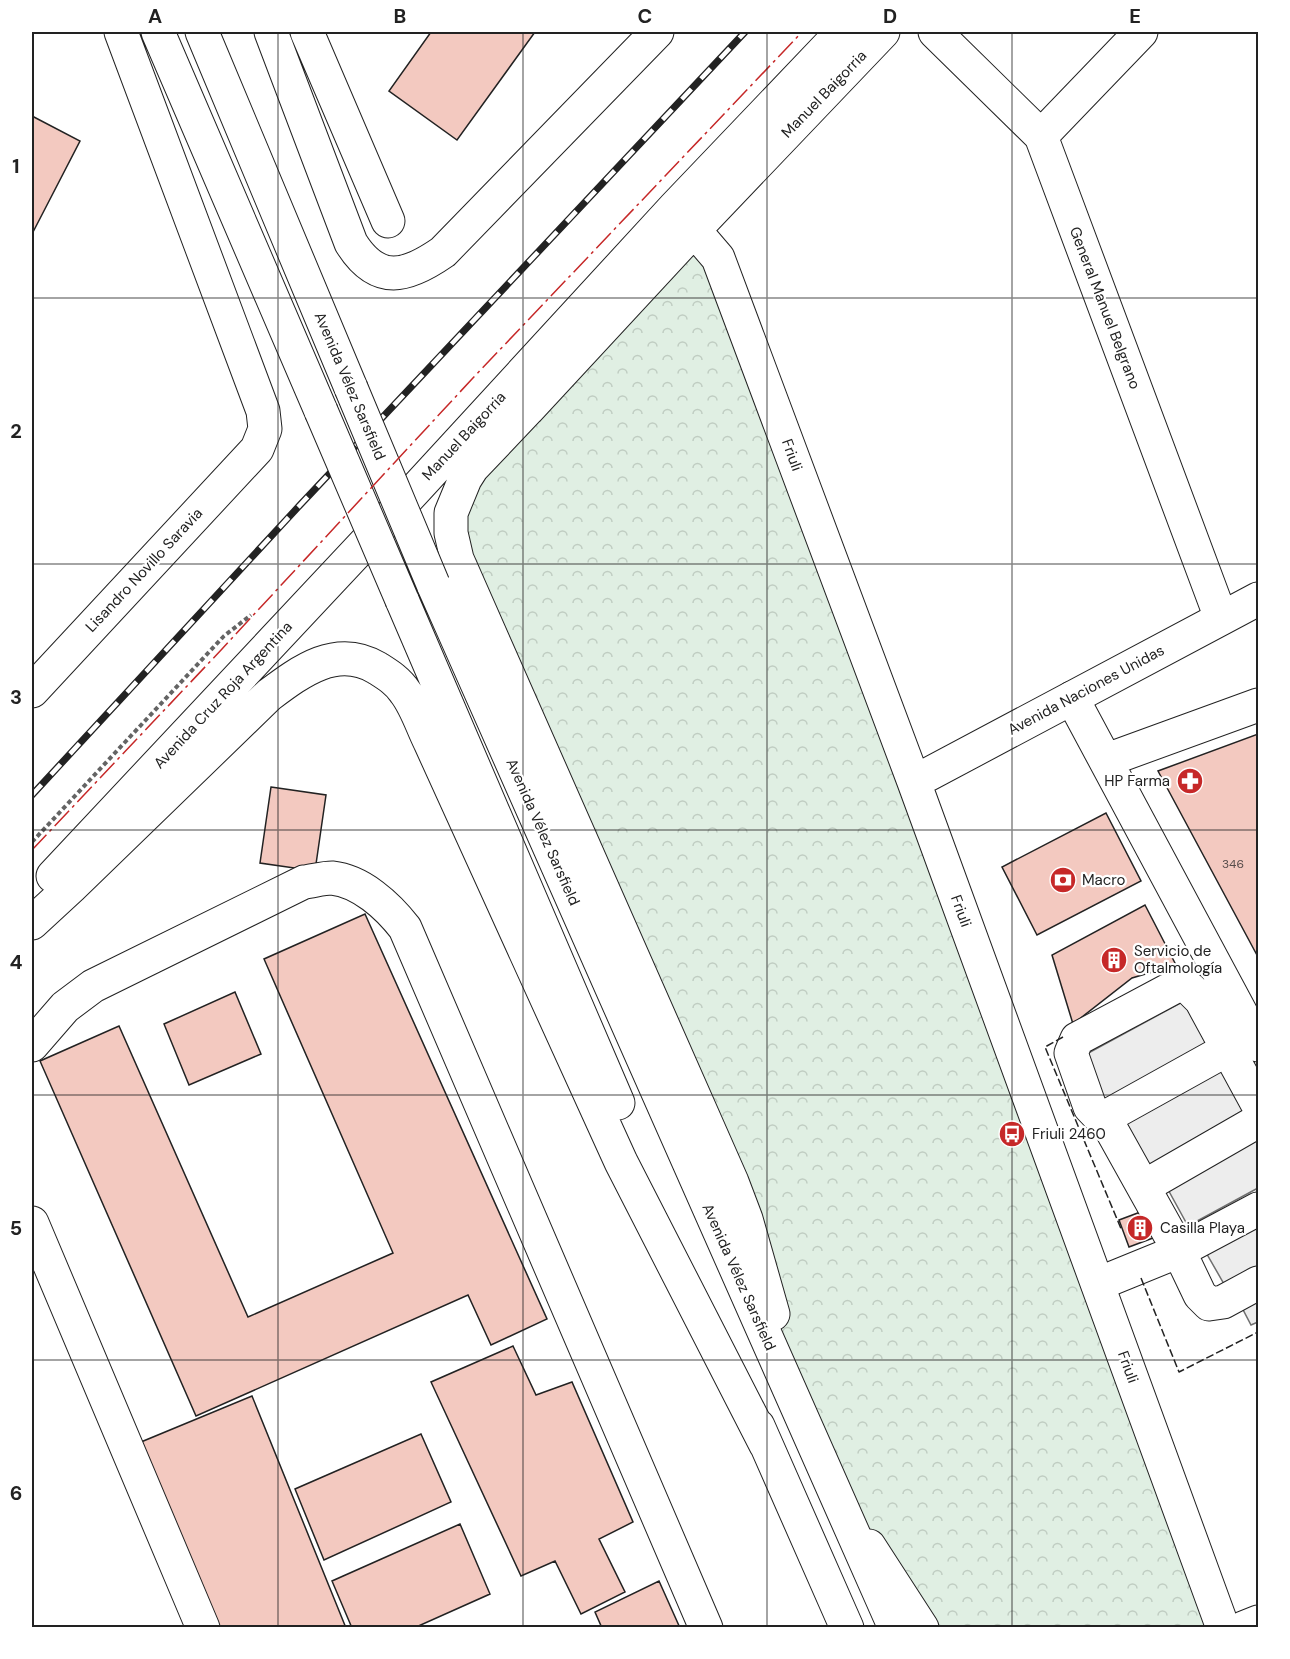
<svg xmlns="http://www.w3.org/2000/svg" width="1290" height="1659" font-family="'DM Sans',sans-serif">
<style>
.park{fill:url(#park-crowns);stroke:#6f6f6f;stroke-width:1.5}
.parking{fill:#ededed;stroke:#6f6f6f;stroke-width:1.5}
.building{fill:#f3c9c0;stroke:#222;stroke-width:1.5}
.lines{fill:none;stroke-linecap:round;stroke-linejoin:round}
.minor-casing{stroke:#222;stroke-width:35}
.major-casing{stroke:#222;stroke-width:35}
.path{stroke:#646464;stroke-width:4;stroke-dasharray:4.5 3;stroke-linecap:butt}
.minor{stroke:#fff;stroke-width:33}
.major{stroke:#fff;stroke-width:33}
.rail-casing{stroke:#222;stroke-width:7}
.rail{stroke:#fff;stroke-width:4.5;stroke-dasharray:14;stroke-linecap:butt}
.major-bridge-casing{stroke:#222;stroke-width:35;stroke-linecap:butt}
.major-bridge{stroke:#fff;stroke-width:33}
.fence{stroke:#222;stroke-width:1.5;stroke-dasharray:8 3;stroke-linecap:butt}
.power{stroke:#c62828;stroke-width:1.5;stroke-dasharray:21 4.5 3 4.5;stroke-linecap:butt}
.grid{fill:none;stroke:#222;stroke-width:1.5;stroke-opacity:0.55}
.labels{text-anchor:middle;stroke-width:4.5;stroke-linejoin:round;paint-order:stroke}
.number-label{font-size:12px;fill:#564c4a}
.street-label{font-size:15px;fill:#222;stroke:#fff}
.poi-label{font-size:15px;fill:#222;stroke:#fff;text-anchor:start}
.neatline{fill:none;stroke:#222;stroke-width:2}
.grid-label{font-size:20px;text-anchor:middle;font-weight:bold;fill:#222}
</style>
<defs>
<pattern id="park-crowns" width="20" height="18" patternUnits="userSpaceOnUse" patternTransform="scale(1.5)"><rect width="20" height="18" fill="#e0efe3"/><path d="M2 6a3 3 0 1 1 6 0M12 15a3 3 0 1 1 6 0" fill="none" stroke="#c0cdc2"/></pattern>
</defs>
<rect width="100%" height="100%" fill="#fff"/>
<path class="park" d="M694 230 1223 1627H895L457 559 465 479Z"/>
<path class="parking" d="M1186 1000 1209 1043 1105 1100 1081 1057Z
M1224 1061 1251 1111 1150 1166 1123 1117Z
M1258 1133V1188L1188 1226 1165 1184Z
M1258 1219V1274L1228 1291 1204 1249Z
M1258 1289V1322L1251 1325 1238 1300Z"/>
<path class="building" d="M431 32H535L457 140 389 91Z
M32 116 80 141 32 234Z
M1258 734V957L1158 771Z
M271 787 326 795 315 871 260 863Z
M1106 813 1141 881 1037 935 1002 867Z
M1145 905 1176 965 1132 978 1073 1024 1052 955Z
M365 914 547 1319 491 1345 468 1295 196 1416 40 1061 119 1026 248 1317 393 1253 264 959Z
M235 992 261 1054 189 1085 164 1024Z
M1151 1208 1161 1235 1129 1247 1119 1220Z
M513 1346 536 1395 572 1382 633 1522 599 1539 625 1592 581 1614 555 1561 521 1576 431 1382Z
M252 1396 346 1628H216L141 1442Z
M421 1434 451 1502 324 1560 295 1489Z
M460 1524 490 1594 414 1628H352L332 1581Z
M659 1581 680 1628H602L595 1612Z"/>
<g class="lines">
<defs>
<path id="minor" d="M271 32 351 243C378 286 407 277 443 252L657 32
M307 32 388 221
M935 32 1041 136 1221 618
M1041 136 1141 32
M1072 698 1258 1045
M1107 760 1258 705
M32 1045 65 1007 93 986 304 882C313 881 323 878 332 878 361 881 388 906 405 928L706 1628
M1258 1105 1201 1000 1190 989 1180 984 1077 1039 1071 1053 1090 1107 1111 1129 1179 1251 1258 1209
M1102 1119 1228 1049
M1145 1186 1258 1121
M32 1223 203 1628
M1098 1284 1179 1251 1200 1295 1209 1304 1223 1302 1258 1283
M869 1546 922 1628
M1243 1628 1258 1622"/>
<path id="major" d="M158 32 321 411
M202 32 351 388
M694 230 718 258 914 782 1223 1628
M528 409 472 468 465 479 451 513V533L457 559 732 1182 746 1219 773 1314
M511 424 528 409 694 230 883 32
M433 584 895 1628
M402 600 618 1103
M32 691 257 449 265 429 263 411 121 32
M914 782 1258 599
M53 876 414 491 675 207 842 32
M32 923 71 887 269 695C301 671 337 644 377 668 388 675 398 681 405 692 416 706 422 726 430 742L621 1162 766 1445
M758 1426 847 1628"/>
</defs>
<use href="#minor" class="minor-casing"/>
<use href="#major" class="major-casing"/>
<path class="path" d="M32 842 224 636 251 615"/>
<use href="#minor" class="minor"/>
<use href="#major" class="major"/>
<defs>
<path id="rail" d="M32 795 300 505 745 32"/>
</defs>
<use href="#rail" class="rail-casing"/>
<use href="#rail" class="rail"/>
<defs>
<path id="major-bridge" d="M351 388 433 584
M321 411 402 600"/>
</defs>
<use href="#major-bridge" class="major-bridge-casing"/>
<use href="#major-bridge" class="major-bridge"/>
<path class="fence" d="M1185 973 1198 966 1199 969
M1063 1037 1045 1047 1122 1231
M1141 1278 1179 1372 1258 1332"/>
<path class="power" d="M32 850 222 649 472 379 802 32"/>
</g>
<path class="grid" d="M278 32V1628M523 32V1628M767 32V1628M1012 32V1628M32 298H1258M32 564H1258M32 830H1258M32 1095H1258M32 1360H1258"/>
<defs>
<symbol id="pharmacy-disc" viewBox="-11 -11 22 22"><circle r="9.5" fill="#c62828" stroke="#fff"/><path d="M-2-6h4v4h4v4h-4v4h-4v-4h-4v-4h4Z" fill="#fff"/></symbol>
<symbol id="bank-disc" viewBox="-11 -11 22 22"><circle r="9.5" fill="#c62828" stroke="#fff"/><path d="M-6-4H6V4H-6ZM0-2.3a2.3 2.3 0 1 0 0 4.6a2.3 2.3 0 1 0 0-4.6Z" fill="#fff"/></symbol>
<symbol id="building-disc" viewBox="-11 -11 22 22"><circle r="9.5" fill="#c62828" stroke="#fff"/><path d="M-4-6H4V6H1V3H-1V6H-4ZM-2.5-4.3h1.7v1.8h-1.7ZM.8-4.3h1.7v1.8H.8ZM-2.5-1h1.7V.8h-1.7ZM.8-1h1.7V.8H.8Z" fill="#fff"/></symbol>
<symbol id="bus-disc" viewBox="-11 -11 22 22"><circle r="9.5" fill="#c62828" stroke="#fff"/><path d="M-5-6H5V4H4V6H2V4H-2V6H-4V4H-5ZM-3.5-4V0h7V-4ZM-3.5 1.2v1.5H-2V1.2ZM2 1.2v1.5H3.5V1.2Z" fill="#fff"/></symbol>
</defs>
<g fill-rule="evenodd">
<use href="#pharmacy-disc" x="1175" y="766" width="30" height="30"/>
<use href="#bank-disc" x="1048" y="865" width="30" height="30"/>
<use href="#building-disc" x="1099" y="945" width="30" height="30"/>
<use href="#bus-disc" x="997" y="1119" width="30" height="30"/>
<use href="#building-disc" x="1125" y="1213" width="30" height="30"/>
</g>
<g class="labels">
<g class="number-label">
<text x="1233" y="868">346</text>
</g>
<g class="street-label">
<text transform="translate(824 94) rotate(-46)" y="5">Manuel Baigorria</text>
<text transform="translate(1105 308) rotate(69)" y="5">General Manuel Belgrano</text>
<text transform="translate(350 386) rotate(67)" y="5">Avenida Vélez Sarsfield</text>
<text transform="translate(464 436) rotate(-47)" y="5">Manuel Baigorria</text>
<text transform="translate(792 455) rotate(70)" y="5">Friuli</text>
<text transform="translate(144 570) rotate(-47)" y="5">Lisandro Novillo Saravia</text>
<text transform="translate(1086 690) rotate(-28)" y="5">Avenida Naciones Unidas</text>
<text transform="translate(223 695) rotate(-47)" y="5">Avenida Cruz Roja Argentina</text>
<text transform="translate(543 832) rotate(66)" y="5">Avenida Vélez Sarsfield</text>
<text transform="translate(961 911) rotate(70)" y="5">Friuli</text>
<text transform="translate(739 1277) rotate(66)" y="5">Avenida Vélez Sarsfield</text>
<text transform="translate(1128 1367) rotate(70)" y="5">Friuli</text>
</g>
<g class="poi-label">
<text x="1170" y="786" text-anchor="end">HP Farma</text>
<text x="1082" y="885">Macro</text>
<text x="1134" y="956">Servicio de<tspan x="1134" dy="17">Oftalmología</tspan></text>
<text x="1032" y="1139">Friuli 2460</text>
<text x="1160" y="1233">Casilla Playa</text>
</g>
</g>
<rect width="1290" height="1659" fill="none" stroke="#ffffff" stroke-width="66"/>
<rect x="33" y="33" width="1224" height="1593" class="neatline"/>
<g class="grid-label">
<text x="155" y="23">A</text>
<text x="400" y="23">B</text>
<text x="645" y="23">C</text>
<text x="890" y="23">D</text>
<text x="1135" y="23">E</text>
<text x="16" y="173">1</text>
<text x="16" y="438">2</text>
<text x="16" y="704">3</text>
<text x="16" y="969">4</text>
<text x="16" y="1235">5</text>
<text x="16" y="1500">6</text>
</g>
</svg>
